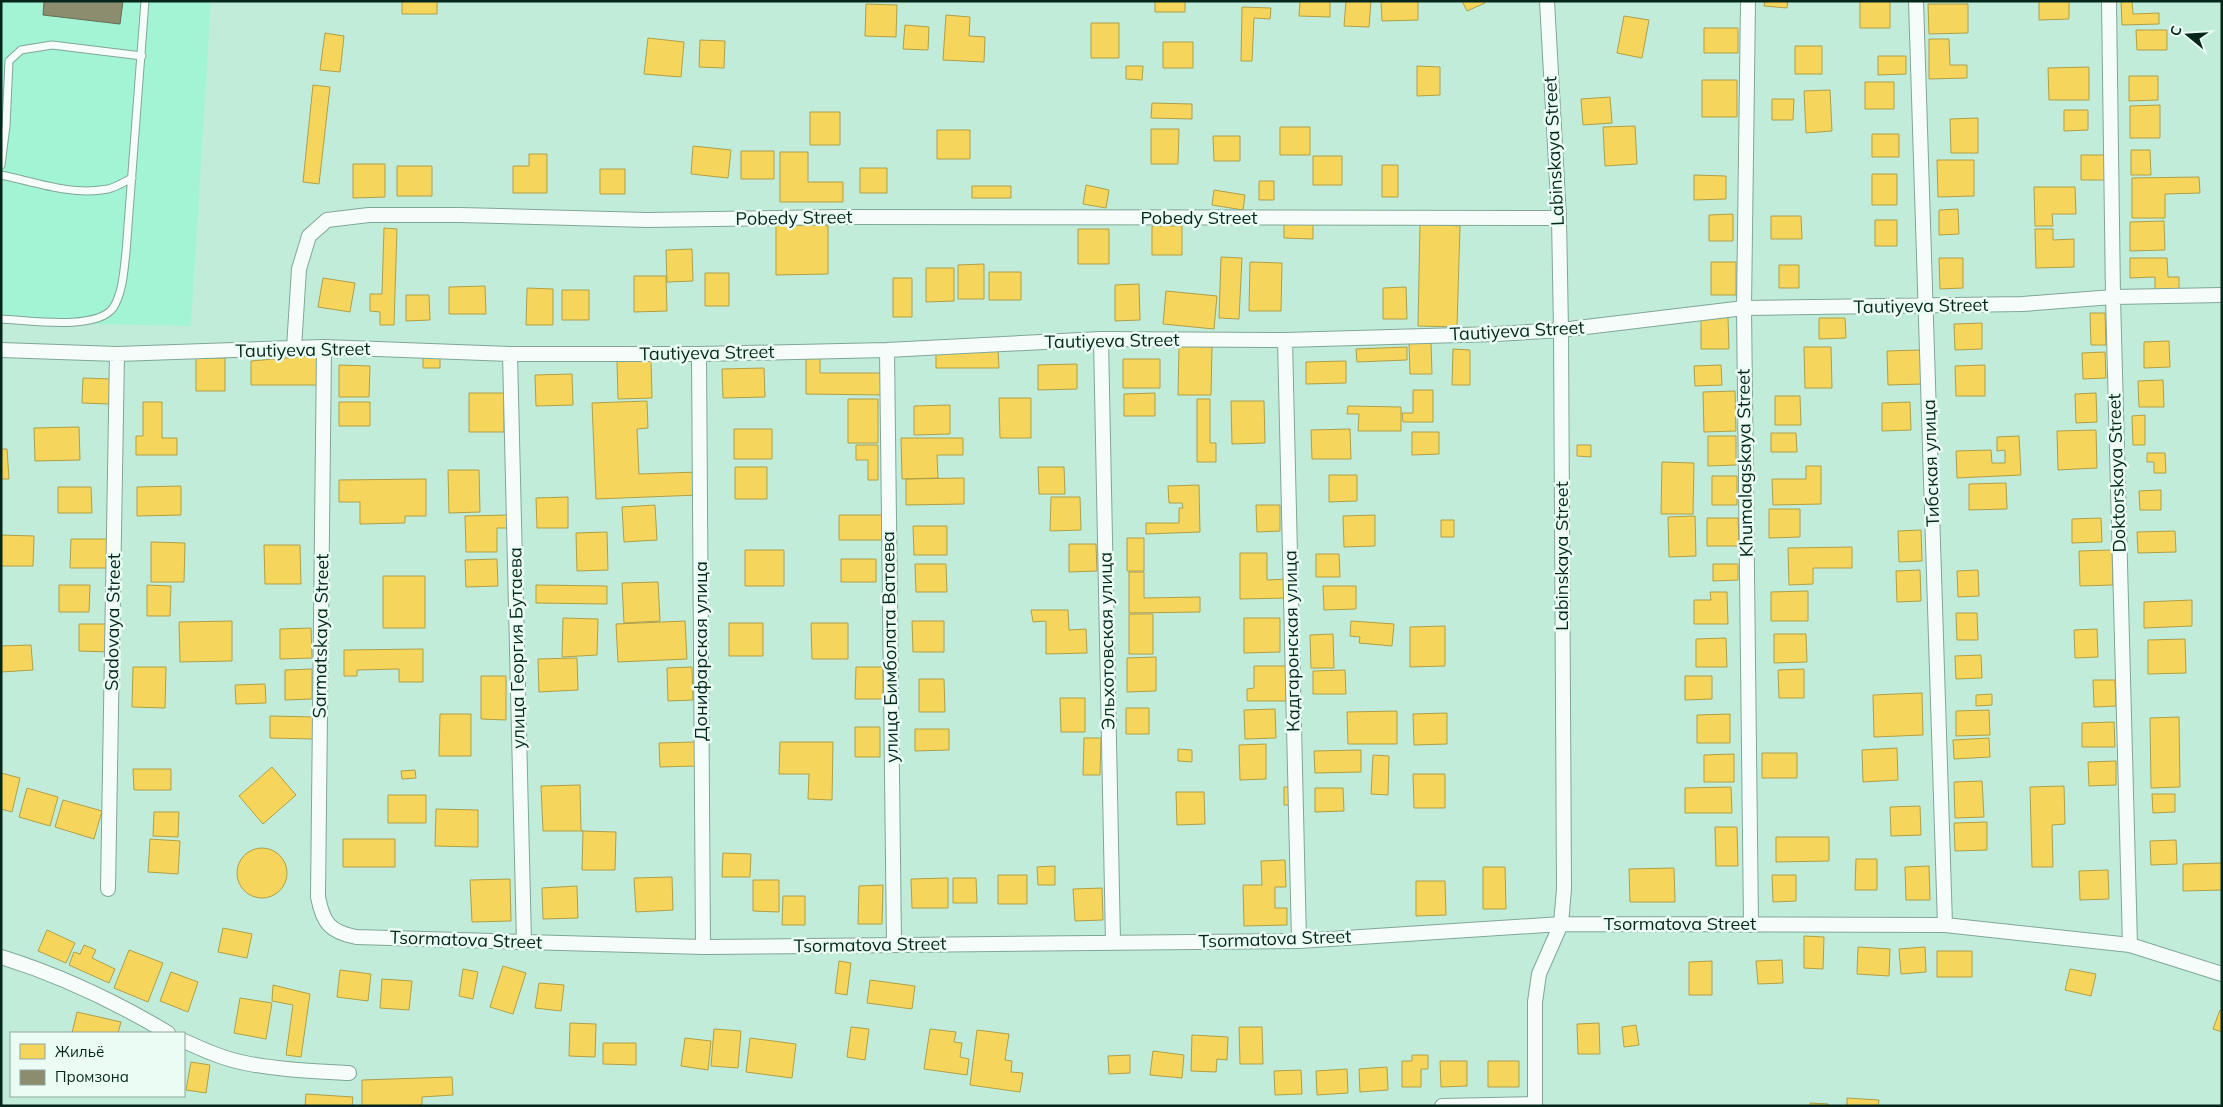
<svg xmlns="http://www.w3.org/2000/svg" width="2223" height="1107" font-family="Mulish,sans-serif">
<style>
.built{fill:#a3f4d4}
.homes{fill:#f6d55c;stroke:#aea048}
.industry{fill:#8c8c6e;stroke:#646d55}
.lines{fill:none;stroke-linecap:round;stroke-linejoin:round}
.lane-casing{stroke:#7fa798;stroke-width:9}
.street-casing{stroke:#7fa798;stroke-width:16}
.lane{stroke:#f6fcf9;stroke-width:7}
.street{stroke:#f6fcf9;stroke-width:14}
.labels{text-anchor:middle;stroke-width:5;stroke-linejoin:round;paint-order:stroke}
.street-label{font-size:18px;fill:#05261b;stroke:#eafcf4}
</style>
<rect width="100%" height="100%" fill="#c2ecda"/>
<path class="built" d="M1 1H211L191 326 1 322Z"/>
<path class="homes" d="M402 1H437V14H402Z
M1155 1H1185V12H1155Z
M1300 1H1330V17L1299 16Z
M1346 1H1371L1369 27 1344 26Z
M1399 1H1418V20L1382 21 1381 2Z
M1462 1H1484L1485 3 1467 11Z
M1765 1H1788L1787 8 1764 6Z
M1860 1H1890V28H1860Z
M2039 1H2069V19L2039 20Z
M2121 1H2132L2133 14 2159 13V24L2122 25Z
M866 4 897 5 896 37 865 36Z
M1928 4H1968V33L1929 34Z
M1242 7 1271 8 1270 19 1254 18 1252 61H1241Z
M946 15 970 17 969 36 985 37 984 62 943 60Z
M1624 16 1649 20 1642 58 1617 53Z
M1091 23H1119V58H1091Z
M905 25 929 27 928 50 903 49Z
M1704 28H1738V53H1704Z
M2136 30H2167V50H2137Z
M325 33 344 36 340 72 320 70Z
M648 38 684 42 681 77 644 74Z
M1929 39H1949L1950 65H1967V78L1929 79Z
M700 40 725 41 724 68 699 67Z
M1163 42H1193V68H1163Z
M1795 46H1822V74H1795Z
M1878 56H1906V74L1878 75Z
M1126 66H1143L1142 80 1126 79Z
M1417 66 1440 67V95L1417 96Z
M2089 67V100H2049L2048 68Z
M2129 76H2158V100L2129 101Z
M1702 80H1737V117H1702Z
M1865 82H1894V109H1865Z
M313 85 330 87 319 184 303 182Z
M1830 90 1832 131 1806 133 1804 91Z
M1610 97 1612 123 1583 125 1581 99Z
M1772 99H1794L1793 120H1772Z
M1152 103 1192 104V119L1151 118Z
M2160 105V138H2130V106Z
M2064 110H2088V130L2064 131Z
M810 112H840V145H810Z
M1978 118V153H1951L1950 119Z
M1635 126 1637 164 1605 166 1603 127Z
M1280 127H1310V155H1280Z
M1151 129H1179L1178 164H1151Z
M937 130H970V159H937Z
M1872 134H1899V157H1872Z
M1213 136H1240V161H1214Z
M693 146 731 150 728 178 691 174Z
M2131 150H2150L2151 175H2131Z
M741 151H774V179H741Z
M780 152H808V182H843V202H780Z
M529 154H547V193H513V166H529Z
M2081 155H2106V180H2081Z
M1313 156H1342V185H1313Z
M1937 160H1974V196L1938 197Z
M353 164H385V197L353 198Z
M1382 165H1398V197H1382Z
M397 166H432V196H397Z
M860 168H887V193H860Z
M600 169H625V194H600Z
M1872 174H1897V205H1872Z
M1694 175 1726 176V199L1694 200Z
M2199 177 2200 193 2165 194V218H2132V178Z
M1259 181H1274V200H1259Z
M1086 185 1109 190 1106 208 1083 204Z
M972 186H1011V198H972Z
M2034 187H2075L2076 214H2052L2053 226H2035Z
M1214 190 1245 195 1243 210 1212 205Z
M1958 209 1959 234 1939 235V210Z
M1733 214V241H1709V215Z
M1771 216H1801L1802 239H1771Z
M1875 220H1897V246H1875Z
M2164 221 2165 250 2130 251V222Z
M1284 224H1313V239L1284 238Z
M1420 224 1460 226 1457 327 1418 326Z
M776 225H828V274L776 275Z
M1152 226H1182V255H1152Z
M384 228 397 229 394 325H380V312L370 311V294H382Z
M1078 229H1109V264H1078Z
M2035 229H2053V240L2074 239V267L2036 268Z
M692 249 693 281 667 282 666 250Z
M1221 257 1242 258 1239 319 1219 318Z
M1939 258H1963V288L1940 289Z
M2130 258H2167L2168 277H2179V290H2155V277L2130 278Z
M1250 262 1282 263 1281 311H1249Z
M1711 262H1736V295H1711Z
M984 264V299H958V265Z
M1779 265H1799V288H1779Z
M926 268H954V301L926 302Z
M989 272H1021V300H989Z
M705 273H729V306H705Z
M634 276H666L667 311 634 312Z
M323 278 355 283 350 312 318 307Z
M893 278H912V317H893Z
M1139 284 1140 320 1115 321V285Z
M485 286 486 314H449V287Z
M1406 287 1407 319H1383V288Z
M527 288 553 289V325H526Z
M562 290H589V320H562Z
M1166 291 1217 296 1214 329 1163 324Z
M406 295H429L430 320 406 321Z
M2090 313H2105L2106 345H2091Z
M1701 317H1728L1729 349H1701Z
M1819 318H1845L1846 338 1819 339Z
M1982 323V349L1955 350 1954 324Z
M2169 341 2170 367 2144 368V342Z
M1409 343H1431L1432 374H1410Z
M1179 346 1212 347 1211 395H1178Z
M1407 347V360L1357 362 1356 349Z
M1804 347H1831L1832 388H1805Z
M1453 349 1470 350V385H1452Z
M998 350 999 368H936V351Z
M1921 350 1922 384 1888 385 1887 351Z
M2105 352 2106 378 2083 379 2082 353Z
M806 354H820V373H884V395L806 394Z
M320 355V385H251V361Z
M423 356H440V368H423Z
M196 358H225V391H196Z
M1123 359H1160V388H1123Z
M651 360 652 398 618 399 617 361Z
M1346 361V383L1306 384V362Z
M1077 364V389L1038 390V365Z
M339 365 370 366 369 397H339Z
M1721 365 1722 385 1695 386 1694 366Z
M1985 365V396H1956L1955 366Z
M764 368 765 397 723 398 722 369Z
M572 374 573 405 536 406 535 375Z
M83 378 110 379 109 404 82 403Z
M2163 380 2164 407H2139L2138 381Z
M1413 390H1433V422H1403L1402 413H1413Z
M1735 391 1736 431 1704 432 1703 392Z
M469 393H504V432H469Z
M1155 393V416H1124V394Z
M2096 393 2097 422 2076 423 2075 394Z
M1775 396H1800L1801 425H1775Z
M999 398H1031V438H1000Z
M848 399H878V443H848Z
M1197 399H1210V443H1216V462H1197Z
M647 401 648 428 637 429 639 474 698 472 699 495 596 499 592 403Z
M1231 401H1264L1265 443 1232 444Z
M143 402H162V438H177V455H136V436H143Z
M339 402H370V426H339Z
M1910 402 1911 430 1882 431V403Z
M950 405V434L914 435V406Z
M1348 406 1401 407V431H1358L1359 414H1347Z
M2145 415V445H2133L2132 416Z
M79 427 80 460 35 461 34 428Z
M734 429H772V459H734Z
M1350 429 1351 459H1312L1311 430Z
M2096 430 2097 468 2058 470 2057 431Z
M1412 432H1439V454L1412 455Z
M1771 433H1796L1797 452H1771Z
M1708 436H1736V465L1708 466Z
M2019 436 2021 475 1957 478 1956 451 1991 450 1992 463H2005V450L1997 451V437Z
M901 438H963V455H937L938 478 902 479Z
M856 445H878V480H868V460H856Z
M1577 445H1591V457L1577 456Z
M1 449H7L9 479H1Z
M2147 453H2165L2166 473H2154V462H2147Z
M1662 462 1694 463 1693 514H1661Z
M1806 466H1821V504L1773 505 1772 479H1806Z
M735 467H767V499H735Z
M1038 467H1064L1065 494H1039Z
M448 470H479L480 512 449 513Z
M1329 475H1357V501L1329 502Z
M1712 476H1737V505H1712Z
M964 478V504L906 505V479Z
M426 479V516H405V523L360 524V502H339V480Z
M2006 483 2007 509 1969 510V484Z
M1199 485 1200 532 1146 534V523H1179V508H1183L1182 503H1169L1168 486Z
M181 486V515L137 516V487Z
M58 487H91L92 513H58Z
M2161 490V510H2140L2139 491Z
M568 497V528H537L536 498Z
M1051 497H1080L1081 530 1050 531Z
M655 505 657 540 624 542 622 507Z
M1256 505H1280V531L1257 532Z
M1769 509H1800V537L1769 538Z
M509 515V528H497V552H466L465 516Z
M839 515H883V540H839Z
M1375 515V546L1344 547 1343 516Z
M1695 516 1696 556 1669 557 1668 517Z
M1707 518H1738L1739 546H1707Z
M2101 518 2102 542 2072 543V519Z
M1441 520H1454V537H1441Z
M913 526H947V555H914Z
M1921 530 1922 561 1899 562 1898 531Z
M2175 531 2176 552 2138 553 2137 532Z
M607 532 608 570 577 571 576 533Z
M1 535 34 536 33 566H1Z
M1127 538H1144V571H1127Z
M71 539H110V568H70Z
M151 542 185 543 184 582H151Z
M1069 544H1096L1097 571 1069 572Z
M264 545H300L301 584H265Z
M1852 547V568H1813V584L1789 585 1788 548Z
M745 550H784V586H745Z
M2112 550 2113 585 2080 586 2079 551Z
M1240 553H1267V580L1288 579V598L1240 599Z
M1316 554H1339L1340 577H1316Z
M497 559 498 586 466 587 465 560Z
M841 559H876V582H841Z
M915 564H946L947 592H916Z
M1713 564H1738V580L1713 581Z
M1920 570 1921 601 1897 602 1896 571Z
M1978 570 1979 596 1958 597 1957 571Z
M1129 572H1144V598L1200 597V612L1129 613Z
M383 576H425V628H383Z
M658 582 660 621 624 623 622 583Z
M59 585H90L89 612H59Z
M147 585 171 586 170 616H147Z
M536 585 607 586V604L536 603Z
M1323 586H1356V609L1324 610Z
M1808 591V621H1771V592Z
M1710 592H1727L1728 624H1694V600H1711Z
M2192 600V626L2144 628V602Z
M1031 610H1068L1069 630 1086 629 1087 653 1046 654V621L1033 622Z
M1956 613H1977L1978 640H1957Z
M1129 614H1153V654H1129Z
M563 618 598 619 597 655 562 657Z
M1244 618H1280V652L1244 653Z
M232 621V661L180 662 179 622Z
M685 621 687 659 618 662 616 624Z
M912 621H944V652H913Z
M1351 621 1394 624 1392 646 1359 643 1360 637 1350 636Z
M729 623H763V656H729Z
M811 623H848V659H812Z
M79 624H112L111 652 79 651Z
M1445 626V666L1410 667V627Z
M311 628 312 658 280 659V629Z
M2097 629 2098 657 2075 658 2074 630Z
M1333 634 1334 668H1311L1310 635Z
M1774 634H1806L1807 662 1774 663Z
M1726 638 1727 667H1696V639Z
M2185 639 2186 673 2148 674V640Z
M31 645 33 670 1 672V646Z
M423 649V682H399V669L357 670V676H344V650Z
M1981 655 1982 678 1956 679 1955 656Z
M1156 657V691L1127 692V658Z
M577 658 578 690 539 692 538 659Z
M1254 666H1286V701H1247V689L1254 688Z
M133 667H166L165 708 132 707Z
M692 667 693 700 668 701 667 668Z
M856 667H883V699H855Z
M312 669V699L285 700V670Z
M1804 669V698H1779L1778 670Z
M1345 670 1346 694H1313V671Z
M481 676H506V720L481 719Z
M1685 676H1712V699L1685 700Z
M919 679H944L945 712H919Z
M2093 680H2115L2116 706 2094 707Z
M265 684 266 703 236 704 235 685Z
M1922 693 1923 735 1874 737 1873 695Z
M1992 694V705L1976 706V695Z
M1060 698H1085V732H1061Z
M1126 708H1149V734H1126Z
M1275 709 1276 738 1245 739 1244 710Z
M1989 710 1990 735 1956 736V711Z
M1397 711V744H1348L1347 712Z
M1447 713V744L1414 745 1413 714Z
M440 714H471V756H439Z
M1730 714V743H1697V715Z
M270 716 315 717 314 739 270 738Z
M2179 717 2180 787 2151 788 2150 718Z
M2114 722 2115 747H2082V723Z
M855 727H880V757H855Z
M915 729H949V750L915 751Z
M1084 738H1101L1100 775H1083Z
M1989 738 1990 757 1954 759 1953 740Z
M695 742 696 766 660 767 659 743Z
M780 742H833L832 800 808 799 809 774H779Z
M1266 744V779L1240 780 1239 745Z
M1897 748 1898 780 1863 782 1862 750Z
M1178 749 1192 750V762L1178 761Z
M1361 750V772L1315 773 1314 751Z
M1762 753H1797V778H1762Z
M1734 754V782H1704V755Z
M1373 755 1389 756 1388 795 1371 794Z
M2116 761V785L2089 786 2088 762Z
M272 767 296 795 263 824 239 796Z
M133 769H171V790H134Z
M415 770 416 778 402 779 401 771Z
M1 773 20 778 12 812 1 809Z
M1413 774H1445V808H1414Z
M1982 781 1984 817 1955 818 1954 782Z
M580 785 581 830 583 831H543L541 786Z
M2064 786 2065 824 2052 825 2053 867H2032L2030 787Z
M1284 787H1292V805H1284Z
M1731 787 1732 813H1685V788Z
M27 788 58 797 50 826 19 817Z
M1315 788H1343L1344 811 1315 812Z
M1176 792H1204L1205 824 1177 825Z
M2152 794H2175V812L2153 813Z
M388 795H426V823H388Z
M63 800 102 811 94 839 55 827Z
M1920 806 1921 835 1891 836 1890 807Z
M436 809 478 810V847L435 846Z
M154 812H179L178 837 153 836Z
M1987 822V850L1955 851 1954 823Z
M1715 827H1737L1738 866H1716Z
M583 831 616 832 615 870H582Z
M1776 837H1829V861L1776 862Z
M150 839 180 841 178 874 148 872Z
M343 839H395V867H343Z
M2176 840 2177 864 2151 865 2150 841Z
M237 873a25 25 0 1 1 50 0a25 25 0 1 1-50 0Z
M723 853 751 854 750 877H722Z
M1856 859H1877V890H1855Z
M1285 860 1286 887H1275V908H1287V925L1244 926 1243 885H1262L1261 861Z
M2222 863V890L2183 891V864Z
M1055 866V885H1038L1037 867Z
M1929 866 1930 900H1906L1905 867Z
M1483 867H1505L1506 909H1483Z
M1674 868 1675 902H1630L1629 869Z
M2108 870 2109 899 2080 900 2079 871Z
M998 875H1027V904H998Z
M1772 875H1796V901L1773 902Z
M672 877 673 910 636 912 634 878Z
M948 878V908H912L911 879Z
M953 878H976L977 903H953Z
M510 879 511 921 472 922 470 880Z
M753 880H779V912L753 911Z
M1416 881H1445L1446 915 1416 916Z
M883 885 882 924H858L859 886Z
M577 886 578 918 543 919 542 888Z
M1102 888 1103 920 1075 921 1073 889Z
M783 896H805V925H782Z
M223 928 252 934 247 958 218 952Z
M47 930 75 943 66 963 38 951Z
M1804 936 1824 937 1823 969 1804 968Z
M84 945 96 950 92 958 115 969 109 983 69 965 74 952 80 954Z
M1858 947 1890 949 1889 976 1857 974Z
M1925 947 1926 972 1901 974 1899 949Z
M129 950 163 963 148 1002 114 988Z
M1937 951H1972V977H1937Z
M1782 960 1783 983 1758 984 1756 961Z
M839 961 851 963 847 995 835 993Z
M1712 961V995H1689V962Z
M503 966 526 973 513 1014 490 1007Z
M463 969 478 972 473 999 459 996Z
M2070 969 2096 974 2091 996 2065 990Z
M340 970 371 974 368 1001 337 997Z
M171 972 198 982 188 1012 160 1001Z
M382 979 412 981 409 1010 380 1008Z
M870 980 915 986 912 1009 867 1003Z
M539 983 564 985 561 1011 535 1008Z
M273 985 310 994 301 1057 286 1055 293 1005 272 1001Z
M240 998 272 1003 266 1039 234 1033Z
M2220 1010 2222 1011V1032L2213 1029Z
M77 1012 121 1022 118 1033H72Z
M570 1023 596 1024 595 1057 569 1056Z
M1599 1023 1600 1054H1578L1577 1024Z
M1636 1025 1639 1045 1624 1047 1622 1027Z
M851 1027 869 1029 865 1060 847 1057Z
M1239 1027H1262L1263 1064H1240Z
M714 1029 741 1031 738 1068 711 1066Z
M930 1029 956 1032 954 1042 962 1043 960 1057 969 1059 967 1075 924 1069Z
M977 1030 1009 1034 1005 1060 1012 1061 1011 1072 1023 1073 1020 1092 970 1085Z
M1192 1035 1228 1037 1227 1060 1217 1059 1216 1072 1191 1071Z
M685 1038 711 1041 708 1070 681 1066Z
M750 1038 796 1044 792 1078 746 1072Z
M603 1043H636V1065L603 1064Z
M1153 1051 1184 1055 1182 1078 1150 1075Z
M1130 1055V1073L1109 1074 1108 1056Z
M1412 1055H1428V1069H1421V1087H1402V1061H1412Z
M1440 1061H1467V1086L1441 1087Z
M1488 1061H1519V1087H1488Z
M191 1062 210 1065 206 1093 186 1090Z
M1387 1067 1388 1090 1360 1092 1359 1069Z
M1347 1069 1348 1093 1317 1095 1316 1071Z
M1301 1070 1302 1094 1275 1095 1274 1071Z
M452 1077 453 1095 422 1097V1105L362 1106V1080Z
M306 1094 353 1097 352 1106H305Z
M1847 1098 1879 1100 1878 1106H1847Z
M1810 1103 1828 1104V1106H1810Z"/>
<path class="industry" d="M44 1H123L120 24 43 15Z"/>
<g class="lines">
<defs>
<path id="lane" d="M1 165 6 126 9 61 21 50 52 45 142 56
M1 175C35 182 72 196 108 189 117 187 124 182 132 178
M1 319C27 320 96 331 113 308 123 293 124 269 126 252L145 1"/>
<path id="street" d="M1748 1 1744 308 1751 925
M1916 1 1945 925
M2109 1 2113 297 2130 945
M1101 339 1113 942
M1285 340 1299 941
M324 347 318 897C323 923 330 932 356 937L703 947 1299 941 1561 924 1945 925 2130 945 2222 974
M294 348 299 269 309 236 327 220 369 215H460L647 220 839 217 1559 218
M1 350 117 354 324 347 510 354H699L887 350 1101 339 1285 340 1496 334 1561 330 1744 308 2023 304 2113 297 2222 295
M887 350 894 944
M510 354 524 942
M699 354 703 947
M108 889 117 354
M1 957C59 975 116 1002 168 1033
M184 1041C204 1050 224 1059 245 1063 279 1070 314 1071 349 1073
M1442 1106 1535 1104
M1535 1106V1002L1539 974 1561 924 1564 889 1561 330 1559 218 1547 1"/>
</defs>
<use href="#lane" class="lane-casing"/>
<use href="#street" class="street-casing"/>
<use href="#lane" class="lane"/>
<use href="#street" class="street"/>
</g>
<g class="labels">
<g class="street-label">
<text transform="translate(1554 151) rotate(-93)" y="6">Labinskaya Street</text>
<text transform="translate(794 218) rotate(-1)" y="6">Pobedy Street</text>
<text x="1199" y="224">Pobedy Street</text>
<text transform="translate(1921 306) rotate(-1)" y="6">Tautiyeva Street</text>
<text transform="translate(1517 331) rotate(-3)" y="6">Tautiyeva Street</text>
<text transform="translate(1112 341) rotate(-1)" y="6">Tautiyeva Street</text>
<text transform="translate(303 350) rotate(-1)" y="6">Tautiyeva Street</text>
<text transform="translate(707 353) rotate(-1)" y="6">Tautiyeva Street</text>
<text transform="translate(1745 463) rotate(-91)" y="6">Khumalagskaya Street</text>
<text transform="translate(1931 463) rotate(-92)" y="6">Тибская улица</text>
<text transform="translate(2117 473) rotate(-92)" y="6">Doktorskaya Street</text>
<text transform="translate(1562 556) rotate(-90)" y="6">Labinskaya Street</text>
<text transform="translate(113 622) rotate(-89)" y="6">Sadovaya Street</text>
<text transform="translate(321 636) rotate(-89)" y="6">Sarmatskaya Street</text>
<text transform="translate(1107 641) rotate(-91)" y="6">Эльхотовская улица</text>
<text transform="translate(1292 641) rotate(-91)" y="6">Кадгаронская улица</text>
<text transform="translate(890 647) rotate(-91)" y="6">улица Бимболата Ватаева</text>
<text transform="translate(517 648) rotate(-91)" y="6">улица Георгия Бутаева</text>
<text transform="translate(701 651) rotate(-90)" y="6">Донифарская улица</text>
<text x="1680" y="930">Tsormatova Street</text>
<text transform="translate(1275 939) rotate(-2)" y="6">Tsormatova Street</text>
<text transform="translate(466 940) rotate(2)" y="6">Tsormatova Street</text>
<text transform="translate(870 945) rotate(-1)" y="6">Tsormatova Street</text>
</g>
</g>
<rect width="2223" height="1107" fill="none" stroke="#05261b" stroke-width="5"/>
<rect x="10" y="1032" width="175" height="65" fill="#eafcf4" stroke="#8ea69d"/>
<rect x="20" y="1044" width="25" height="15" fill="#f6d55c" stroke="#8ea69d"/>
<text x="55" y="1057" font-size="15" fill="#05261b">Жильё</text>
<rect x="20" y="1070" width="25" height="15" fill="#8c8c6e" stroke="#8ea69d"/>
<text x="55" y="1082" font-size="15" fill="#05261b">Промзона</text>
<g transform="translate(2188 35) rotate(288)" stroke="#eafcf4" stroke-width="4" paint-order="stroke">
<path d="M0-4L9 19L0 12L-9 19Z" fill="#05261b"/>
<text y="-8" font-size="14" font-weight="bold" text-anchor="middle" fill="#05261b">С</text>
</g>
</svg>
